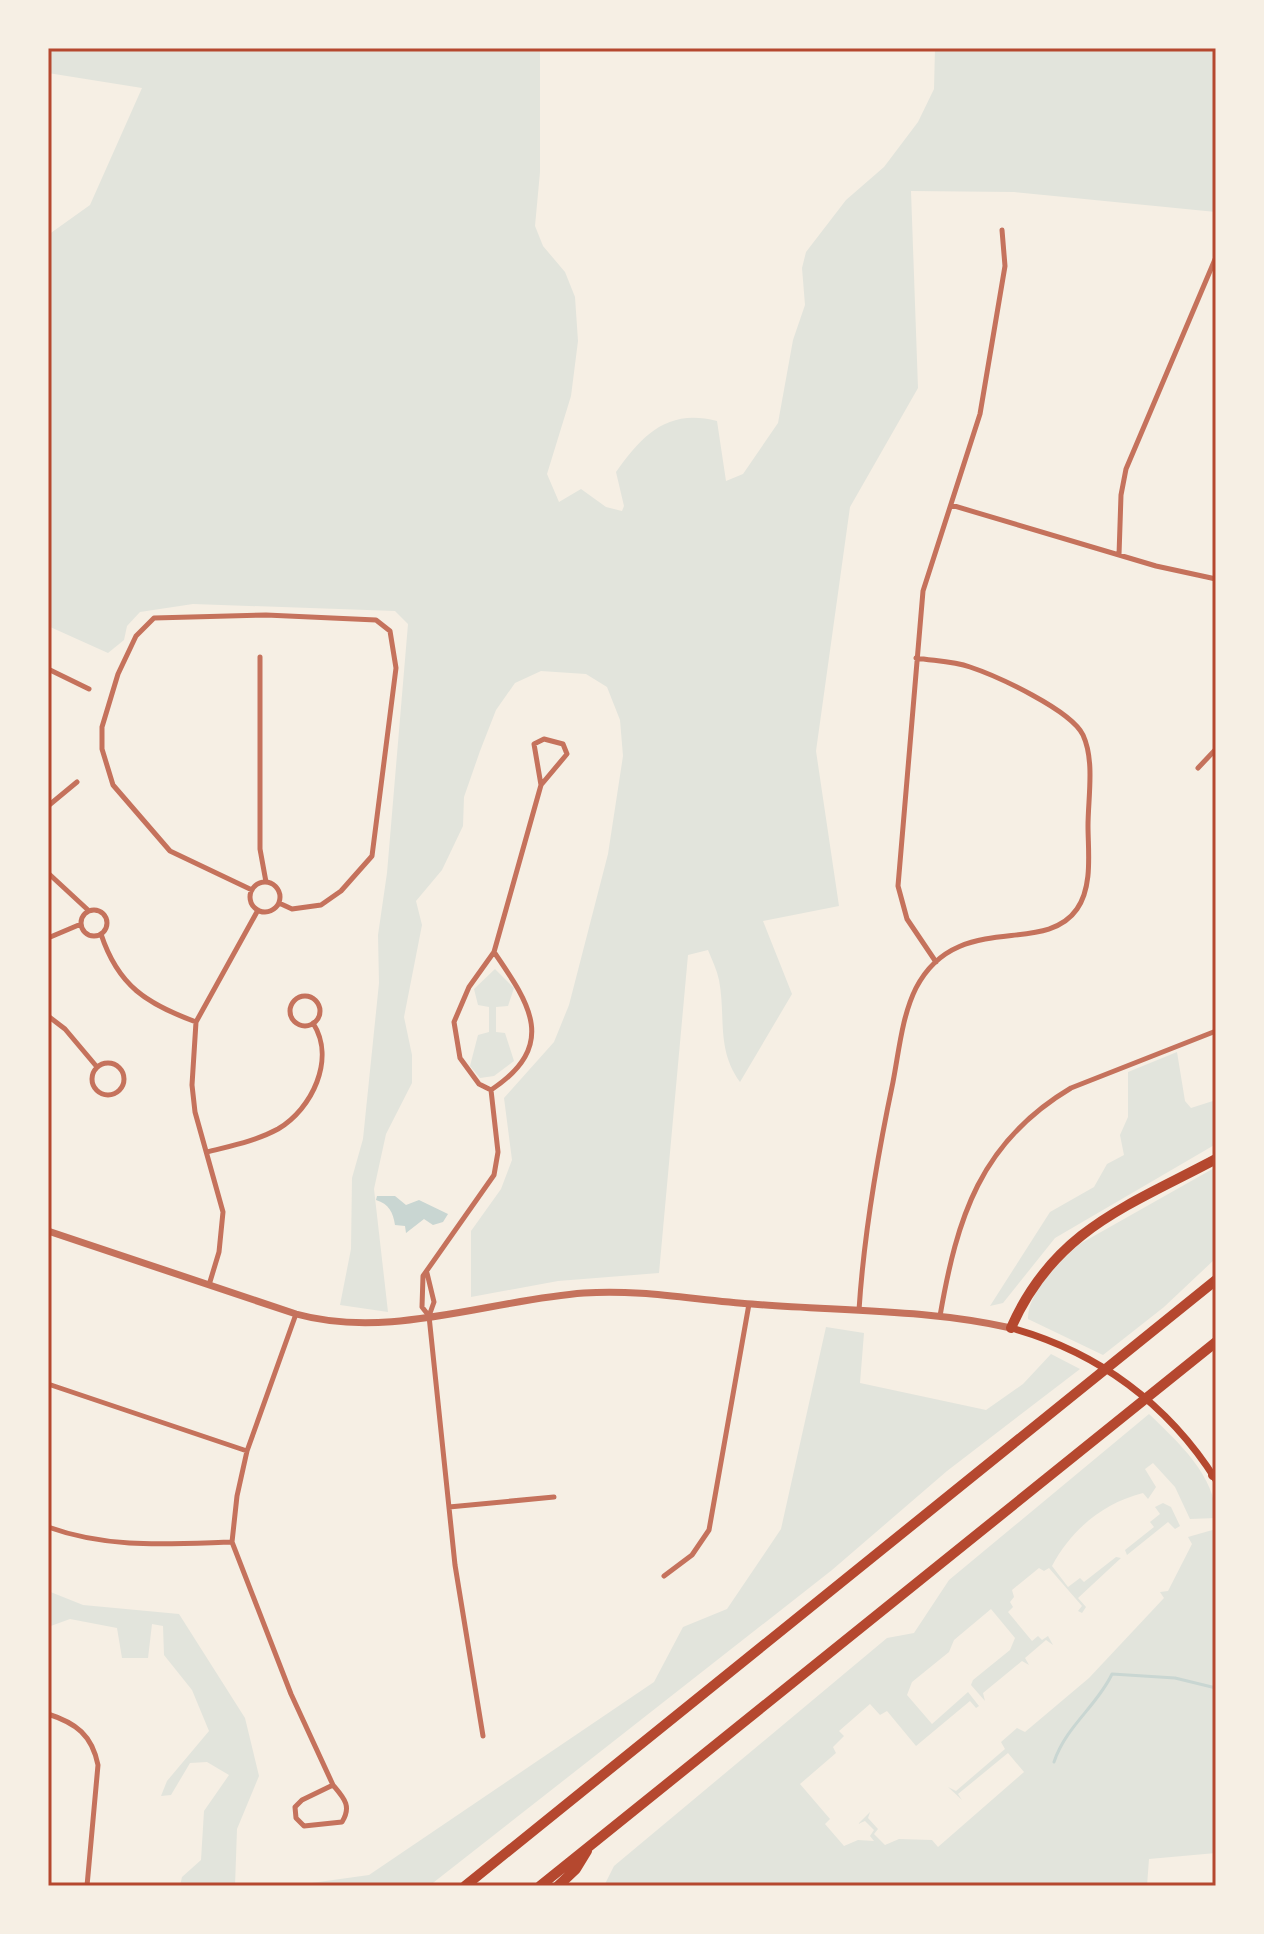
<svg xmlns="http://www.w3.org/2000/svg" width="1264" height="1934" font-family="'Archivo Narrow',sans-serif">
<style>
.green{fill:#e2e4dc}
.water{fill:#c9d6d2}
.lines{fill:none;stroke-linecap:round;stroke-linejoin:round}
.stream{stroke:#c9d6d2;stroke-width:3}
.minor{stroke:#c5725c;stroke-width:5}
.tertiary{stroke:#c5725c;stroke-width:7}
.secondary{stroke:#b5482f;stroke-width:7}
.motorway{stroke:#b5482f;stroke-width:10}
.neatline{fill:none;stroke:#b5482f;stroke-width:3}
</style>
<rect width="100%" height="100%" fill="#f6efe4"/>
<path class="green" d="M48 48H540V172L535 226 543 246 565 272 575 297 578 341 571 396 547 474 559 502 581 489 606 507 622 511 624 506 616 472C642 435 668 408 717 421L726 481 743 474 778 423 793 340 805 305 802 268 806 252 846 200 884 167 918 122 934 89 935 48H1216V212L1014 192 911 191 918 388 850 507 816 751 839 906 763 921 792 994 740 1082C716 1049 726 1017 719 980 717 970 712 960 708 950L688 955 659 1273 558 1281 471 1297V1231L501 1189 512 1160 504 1098 554 1042 569 1005 608 854 623 756 620 720 607 687 586 674 541 671 515 683 496 710 480 751 464 797 463 826 442 870 416 901 422 925 404 1017 412 1055V1083L386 1134 374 1189 388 1312 340 1305 351 1249 352 1178 363 1139 379 983 378 935 387 873 408 624 395 611 193 604 140 612 127 626 124 640 108 653 48 626V235L90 205 142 88 48 73Z
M495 969 514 988 508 1006 496 1007V1032L505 1033 514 1061 494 1076 480 1078 470 1066 478 1035 489 1032V1007L478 1005 474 989Z
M1177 1052 1185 1101 1191 1108 1216 1100V1144L1055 1238 1003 1303 990 1306 1050 1212 1094 1187 1107 1164 1124 1155 1120 1135 1128 1117V1072Z
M1216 1167V1258L1164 1307 1103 1355 1028 1319C1027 1293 1060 1262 1078 1245Z
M826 1327 864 1333 860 1383 986 1410 1023 1384 1051 1354 1080 1369 947 1471 832 1570 429 1886H290L369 1875 654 1682 683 1627 727 1609 781 1529Z
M1149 1414C1178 1442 1216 1476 1216 1518L1190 1519 1175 1487 1153 1463 1145 1469 1156 1487 1148 1499 1143 1493C1103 1503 1071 1530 1052 1566L1068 1587 1080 1578 1084 1582 1116 1557 1121 1558 1078 1598 1086 1607 1082 1613 1078 1611 1082 1606 1049 1568 1044 1571 1039 1568 1012 1590 1014 1597 1010 1602 1013 1607 1008 1612 1032 1641 1038 1636 1042 1640 1048 1636 1053 1645 1046 1640 1025 1658 1029 1665 1022 1661 983 1693 985 1701 971 1685 973 1680 1010 1650 1015 1638 991 1609 954 1640 949 1652 912 1682 907 1695 932 1724 968 1692 979 1706 976 1708 970 1701 916 1746 887 1711 880 1715 870 1704 839 1731 844 1736 833 1747 836 1753 800 1784 830 1819 825 1824 844 1846 858 1840 874 1841 870 1836 874 1830 865 1821 858 1824 870 1812 868 1818 878 1829 874 1834 885 1845 899 1839 932 1840 938 1847 1024 1772 1008 1753 958 1794 962 1800 948 1787 956 1791 1005 1749 1001 1742 1017 1728 1025 1732 1089 1678 1164 1598 1160 1592 1168 1591 1192 1544 1188 1537 1216 1529V1853L1149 1859 1147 1886H604L614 1866 887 1638 914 1633 949 1580Z
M1163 1503 1171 1507 1180 1526 1175 1529 1168 1522 1127 1555 1125 1550 1154 1527 1150 1522 1160 1514 1155 1507Z
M48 1591 83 1605 179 1614 245 1718 259 1776 237 1829 235 1886H180L182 1877 201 1860 204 1811 229 1775 207 1762 190 1763 171 1795 161 1796 167 1781 209 1731 192 1690 164 1655 163 1626 152 1624 148 1658H122L117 1628 70 1619 48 1627Z"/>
<path class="water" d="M377 1196H395L406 1205 419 1200 448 1214 443 1222 433 1225 424 1219 406 1233 405 1226 395 1225C393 1212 389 1204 376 1200Z"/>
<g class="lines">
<path class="stream" d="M1054 1762C1066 1726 1097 1706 1112 1674L1175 1678 1216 1688"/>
<path class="minor" d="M951 505 1156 566 1216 579
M1119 555 1121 495 1126 469 1216 257
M260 657V849L266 882
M48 669 89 689
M544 739 563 744 567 754 541 785 534 744Z
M1198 768 1216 749
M48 806 77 782
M48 873 88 910
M250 897a15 15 0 1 1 30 0a15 15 0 1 1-30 0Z
M252 890 170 851 113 785 102 749V727L118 674 136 636 154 618 266 615 376 620 390 631 396 668 372 856 341 891 321 905 292 909 279 903
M81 923a13 13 0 1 1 26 0a13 13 0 1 1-26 0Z
M101 934C118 986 147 1004 196 1022
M48 938 81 924
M936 962 907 919 898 886 923 591 980 414 1005 266 1002 230
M290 1011a15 15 0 1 1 30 0a15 15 0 1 1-30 0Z
M48 1016 65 1029 97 1067
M92 1079a16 16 0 1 1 32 0a16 16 0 1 1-32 0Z
M491 1090 479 1084 460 1058 454 1022 469 987 494 952 541 785
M491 1090C559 1045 529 1003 494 952
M207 1152C230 1146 256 1141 278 1129 312 1109 336 1059 313 1023
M427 1273 434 1302 429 1316 455 1565 483 1736
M209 1285 219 1252 223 1212 195 1112 192 1085 196 1022 258 910
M859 1310C864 1232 877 1158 893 1082 899 1051 902 1016 916 988 957 909 1044 957 1077 909 1093 886 1088 851 1088 826 1088 798 1095 761 1083 735 1071 710 997 676 970 667 953 661 934 661 916 658
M296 1314 247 1451 237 1496 232 1542 291 1694 333 1785 302 1800 295 1807 296 1818 304 1826 342 1822C352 1806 344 1798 333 1785
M429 1316 422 1307 423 1276 494 1175 498 1152 491 1090
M940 1316C957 1218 980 1142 1071 1088L1216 1031
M48 1384 247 1451
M449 1507 554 1497
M48 1527C109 1549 168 1544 232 1542
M664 1576 692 1555 709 1530 749 1304
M48 1714C76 1723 92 1735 98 1765L87 1886"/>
<path class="tertiary" d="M48 1231 296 1314C390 1340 489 1300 584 1293 641 1289 695 1300 752 1304 838 1311 927 1309 1011 1328"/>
<path class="secondary" d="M1011 1328C1098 1352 1168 1404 1216 1480"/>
<path class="motorway" d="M1011 1328C1054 1230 1128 1206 1216 1159
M1213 1475 1216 1473
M465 1886 1216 1280
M540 1886 1216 1342
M558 1886 576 1869 587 1851"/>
</g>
<rect width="1264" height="1934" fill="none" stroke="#f6efe4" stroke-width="100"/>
<rect x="50" y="50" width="1164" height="1834" class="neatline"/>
</svg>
